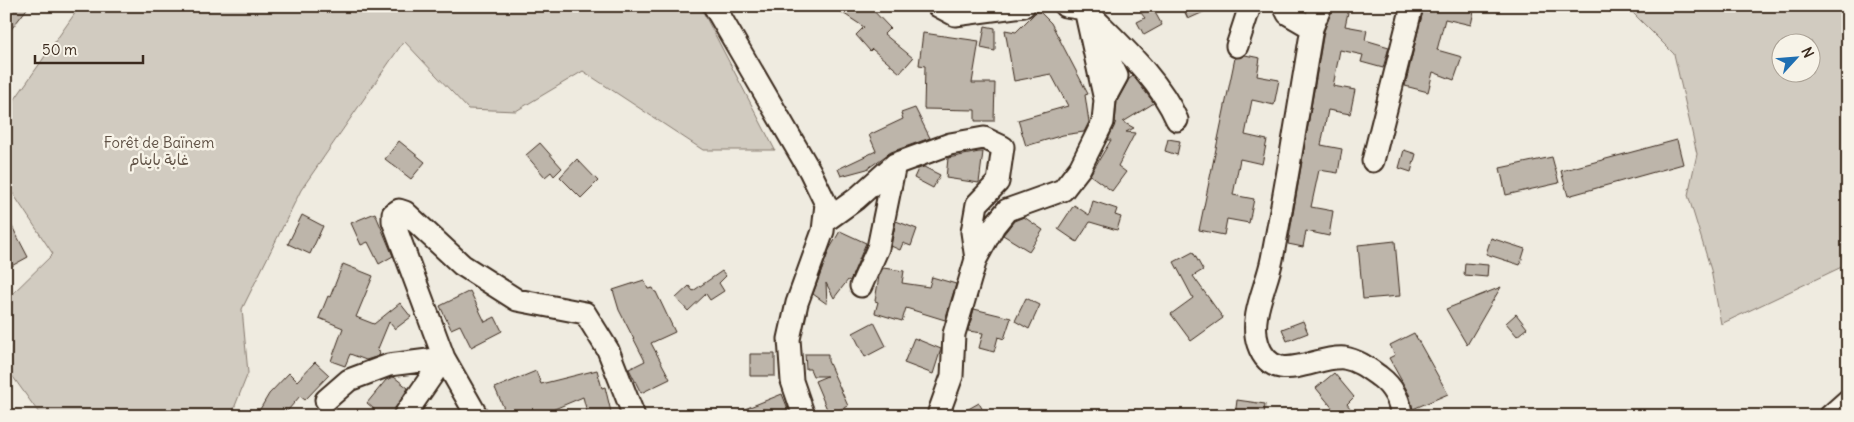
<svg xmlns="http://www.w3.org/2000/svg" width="1854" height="422" font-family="Delius,'Playpen Sans Arabic',sans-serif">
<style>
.green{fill:#d1cbc0;stroke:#867a6f;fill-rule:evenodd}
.building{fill:#bdb5aa;stroke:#3b2a1e}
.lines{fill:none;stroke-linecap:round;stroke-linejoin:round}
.minor-casing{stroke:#3b2a1e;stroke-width:25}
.minor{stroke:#f7f3e8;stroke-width:21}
.labels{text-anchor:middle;stroke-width:5;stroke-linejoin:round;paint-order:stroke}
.park-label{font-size:15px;fill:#605246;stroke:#f7f3e8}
</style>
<rect width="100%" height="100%" fill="#efebe0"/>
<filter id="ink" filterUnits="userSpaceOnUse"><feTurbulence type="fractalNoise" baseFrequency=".02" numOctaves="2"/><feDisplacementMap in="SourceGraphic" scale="10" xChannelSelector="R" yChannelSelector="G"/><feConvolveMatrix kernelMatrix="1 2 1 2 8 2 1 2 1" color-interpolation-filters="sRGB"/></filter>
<g filter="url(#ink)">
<path class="green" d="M80 6H700L775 150H703L583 71 516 111 468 109 404 41 301 190 242 309 248 373 231 416H41L11 374 6 300 53 254 6 183V112Z
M1626 6H1848V264L1721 324 1711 270 1688 195 1697 154 1674 54ZM1782 42H1812V72H1782Z"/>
<path class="building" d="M6 6H29L6 36Z
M832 6H869L890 28 884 34 913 58 900 73 872 49 870 51 856 35 864 27Z
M1182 6H1217L1188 19Z
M1333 6 1349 8 1345 26 1367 30 1365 40 1389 47 1383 68 1361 62 1363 55 1340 50 1333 86 1355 90 1350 114 1328 110 1321 145 1342 149 1338 173 1319 170 1311 207 1333 211 1329 236 1306 231 1303 247 1288 244 1324 31Z
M1424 6H1475L1471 25 1445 19 1437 50 1462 57 1454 80 1433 72 1428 92 1405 86Z
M1152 7 1162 25 1144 35 1137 22 1145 18 1141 13Z
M1038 10 1051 23 1088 94 1085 95 1089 122 1084 132 1063 135 1026 146 1018 120 1068 106 1051 74 1014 81 1005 30 1016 32Z
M985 26 995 28V51L981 48Z
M923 33 979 41 972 83H995L994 121H975V110L924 109 925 66 919 65Z
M1245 55 1260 58 1257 76 1279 80 1274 105 1252 100 1245 135 1267 140 1262 164 1240 159 1233 195 1254 199 1249 223 1227 219 1224 235 1199 230 1235 58Z
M1133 76 1154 103 1123 122 1134 128 1126 132 1135 133 1118 166 1126 172 1112 191 1090 175 1111 140H1108L1115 123 1117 101 1129 79Z
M915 108 930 138 891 152 867 169 841 176 838 169 876 151 869 135 903 119 901 113Z
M1168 139 1180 141 1177 155 1165 151Z
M1677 140 1683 164 1568 196 1561 171Z
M399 141 425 162 411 179 385 159Z
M540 143 562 168 554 176 551 172 545 177 526 155Z
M1404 150 1416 154 1411 172 1399 168Z
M979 152H983L979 183 946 178 948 158Z
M1552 157 1559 183 1506 195 1500 168Z
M577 159 598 181 581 198 560 177Z
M924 167 940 175 933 188 914 178 918 169Z
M1093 201 1117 209 1115 215 1121 217 1117 230 1090 222 1077 242 1058 229 1074 205 1089 215Z
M375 213 393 256 379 264 368 242 361 245 351 223Z
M6 215 28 257 6 269Z
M302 215 323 226 310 254 288 244Z
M1024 217 1043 230 1029 251 1003 235 1014 221Z
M896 221 917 229 911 246 903 243 900 250 891 246Z
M840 231 866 243 850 281 848 280 834 298 826 283 827 304 813 294 829 250Z
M1491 238 1525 249 1520 265 1486 254Z
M1395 241 1400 296 1363 299 1358 245Z
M1193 252 1203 270 1193 276 1223 318 1191 341 1171 314 1193 298 1174 262Z
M1465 263 1488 265 1487 277 1464 275Z
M343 264 373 276 356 317 374 324 400 303 411 317 395 329 389 322 377 351 380 352 379 356 366 360 350 354 345 366 331 361 343 328 319 318 328 296 330 297Z
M883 268 904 271 902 283 929 287 932 277 956 284 945 320 906 308 902 321 875 313 878 302 875 301 879 276Z
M722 271 726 276 719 283 724 291 710 300 706 294 688 311 676 298 689 286 693 291Z
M644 280 648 289 653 288 655 292H656L675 332 651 343 670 379 641 393 629 369 645 361 619 310 613 290Z
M1501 287 1489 307 1467 345 1446 309Z
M470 291 485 322 495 317 502 331 471 347 460 325 451 329 440 306Z
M1026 298 1040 305 1029 329 1015 321Z
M974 309 1011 318 1004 339 998 337 994 352 979 348 983 333 968 331Z
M1516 314 1527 328 1517 336 1506 323Z
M1303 321 1308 333 1287 341 1282 329Z
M874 322 886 346 865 357 853 333Z
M1414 333 1448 394 1413 409 1409 394 1389 358 1395 355 1390 345Z
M914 338 941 349 933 374 904 363Z
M750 354H775V376H750Z
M805 354H828V361L848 406 829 414 815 381 827 376H813L810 369H806Z
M315 362 329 375 305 400 300 396 283 416H256L269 394 289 373 297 381Z
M597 370 602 388 605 387 612 416H588L583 397 538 416H515L513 410 506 413 495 388 536 371 541 384Z
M1334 373 1354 397 1347 404 1356 416H1339L1316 388Z
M394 377 408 388 392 415 368 416 374 409 367 403 386 380Z
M782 394 791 416H730V415Z
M1237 400 1265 404 1264 416H1235Z
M979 403 986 416H956Z"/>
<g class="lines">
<defs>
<path id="minor" d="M714 6 810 171 826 204 823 231 797 303 789 339 792 381 804 416
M938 6 955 15 1024 6
M1284 6 1288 14 1312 28C1299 105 1287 183 1272 259 1267 286 1249 317 1258 344 1273 389 1315 355 1344 358 1358 360 1369 369 1380 377 1392 386 1401 401 1401 416
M1085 9C1118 43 1158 77 1177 120
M1312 28 1321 6
M1102 45 1117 76 1105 98
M1237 46 1250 6
M1373 161 1412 6
M824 222 856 199 895 164 950 144 984 138 1003 147 998 182 977 204 972 232 976 259
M861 286 878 248 895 164
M326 400 349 380 389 365 444 358
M404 416 444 358
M477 416 444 358 393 221V214L399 210 405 212 462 265 517 300 585 313 608 350 634 416
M942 416 939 412 952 376 954 334 976 259 994 226 1007 210 1063 190 1080 168 1103 122 1105 100 1085 9 1065 6
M1830 416 1848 400"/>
</defs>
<use href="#minor" class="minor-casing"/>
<use href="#minor" class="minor"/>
</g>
</g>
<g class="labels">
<g class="park-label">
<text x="159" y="148">Forêt de Baïnem<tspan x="159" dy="17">غابة باينام</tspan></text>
</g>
</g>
<rect width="1854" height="422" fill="none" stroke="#f7f3e8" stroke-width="25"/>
<rect x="12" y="12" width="1829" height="397" fill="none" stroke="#3b2a1e" stroke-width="2" filter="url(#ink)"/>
<g transform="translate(1796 58) rotate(64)"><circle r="24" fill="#f7f3e8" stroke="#aca397"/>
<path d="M0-4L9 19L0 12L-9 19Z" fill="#1f6fb2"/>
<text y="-8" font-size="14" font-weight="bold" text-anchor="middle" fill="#3b2a1e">N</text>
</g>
<path d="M35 55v8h108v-8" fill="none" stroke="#3b2a1e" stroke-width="2.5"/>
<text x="42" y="55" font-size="15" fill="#3b2a1e" stroke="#f7f3e8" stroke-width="4" paint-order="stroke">50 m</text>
</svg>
